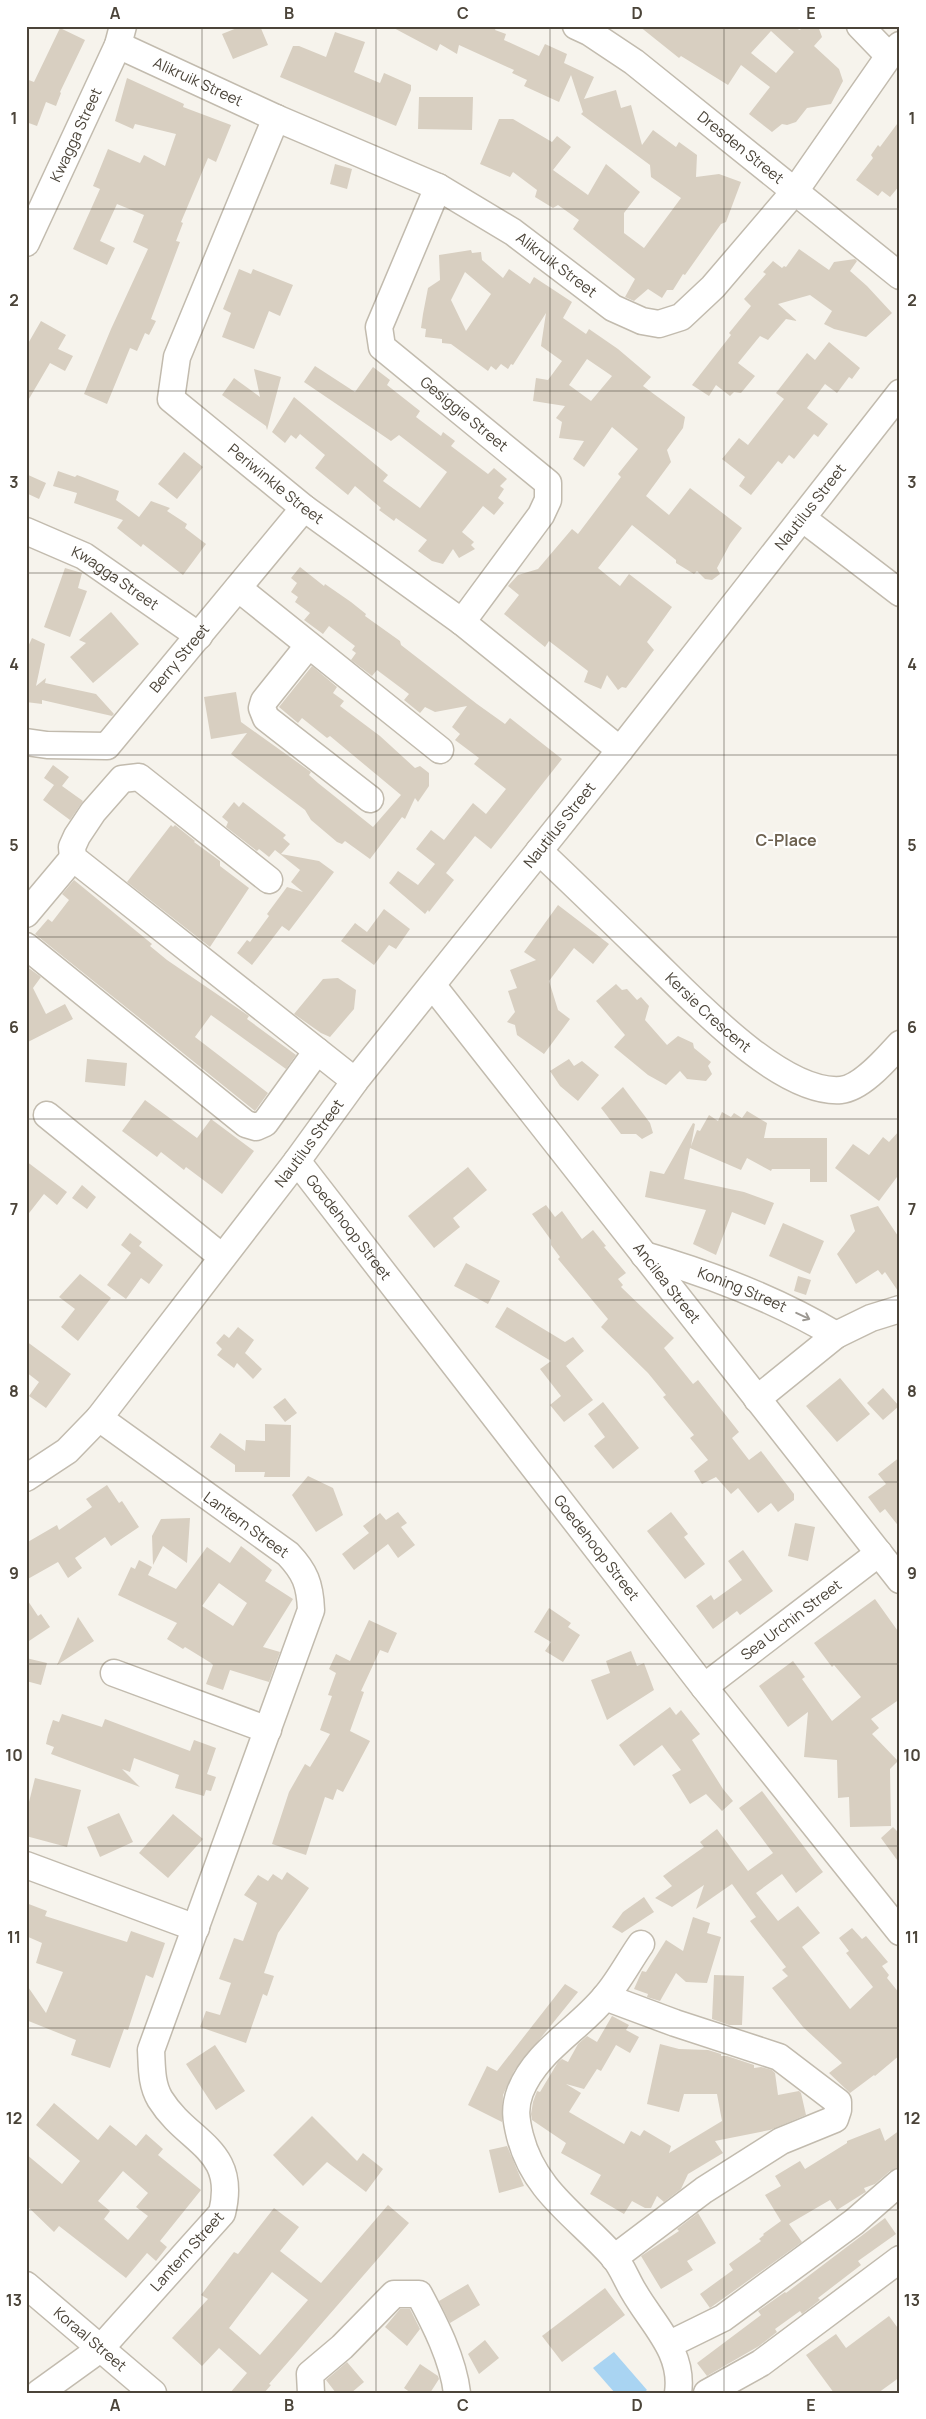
<svg xmlns="http://www.w3.org/2000/svg" width="926" height="2419" font-family="Manrope,sans-serif">
<style>
.water{fill:#a9d4f2}
.building{fill:#d8cfc1;fill-rule:evenodd}
.lines{fill:none;stroke-linecap:round;stroke-linejoin:round}
.minor-casing{stroke:#c2bbae;stroke-width:29}
.minor{stroke:#fff;stroke-width:26}
.oneway{stroke:#9c9892}
.grid{fill:none;stroke:#4b4439;stroke-width:1;stroke-opacity:0.55}
.labels{text-anchor:middle;stroke-width:4.5;stroke-linejoin:round;paint-order:stroke}
.street-label{font-size:15px;fill:#4b4439;stroke:#fff}
.neighbourhood-label{font-size:16px;font-weight:bold;fill:#6e6250;stroke:#fff}
.neatline{fill:none;stroke:#4b4439;stroke-width:2}
.grid-label{font-size:16px;text-anchor:middle;font-weight:bold;fill:#4b4439}
</style>
<rect width="100%" height="100%" fill="#f6f3ec"/>
<path class="water" d="M614 2352 647 2390 643 2393H615L593 2368Z"/>
<path class="building" d="M242 26H260L268 45 233 59 222 34Z
M390 26H497L495 30 506 34 504 40 539 56 545 44 567 54 564 63 594 77 584 99 616 90 621 108 631 105 642 145 653 130 676 147 679 142 697 155 696 177 719 174 741 182 726 222 721 224 685 275 683 274 673 290H667L662 298 648 289 634 301 625 297 635 279 573 229 579 220 558 205 553 208 535 197 537 190 513 172 510 177 480 164 499 119H513L552 142 557 136 571 147 553 170 588 195 606 164 640 192 624 213V233L644 248 681 198 651 177 650 165 581 114 583 112 571 75 559 102 524 86 527 80 512 73 514 70 459 45 457 54 440 44 437 51Z
M639 26H796L799 30 808 26H818L822 37 814 46 839 69 843 81 831 104 807 108 796 122 787 125 782 124 772 132 749 114 770 87 741 65 728 85 681 56 679 58ZM771 31 794 52 776 73 751 53Z
M60 28 85 40 60 92 61 93 56 106 46 102 37 126 26 122V79L34 82Z
M335 32 365 42 354 72 380 83 384 73 411 85V90L396 126 280 77 293 46H299L326 57Z
M127 78 184 104 183 107 231 125 216 162 208 158 181 222 183 223 176 241 180 242 151 319 156 321 149 335 145 333 137 351 130 348 107 404 84 394 111 329 148 249 133 242 144 215 117 204 100 241 115 248 107 265 73 249 100 189 93 186 108 149 140 163 144 155 165 166 176 134 135 124 133 129 115 121Z
M419 97H473L472 130 418 129Z
M900 120V185L890 197 882 191 878 196 856 180 873 158 871 155 878 145 880 147Z
M335 164 352 169 347 189 330 184Z
M799 249 829 270 834 262 855 259 857 261 850 271 867 286 892 313 866 337 834 329 824 324 832 311 810 295 778 304 797 321 786 319 768 340 760 336 738 363 755 376 741 393 734 392 730 396 716 385 709 396 692 385 731 335 729 333 751 306 744 299 766 274 763 272 773 261 782 268 784 266 786 267Z
M471 250 472 253 481 252 482 260 503 278 509 269 530 284 534 277 572 302 563 318 586 334 589 329 618 349 651 377 643 386 685 417 683 428 667 450 671 462 646 496 669 515 690 488 742 528 730 544 717 568 720 574 712 580 705 579 697 571 694 574 676 563V560L632 525 598 568 620 586 629 574 672 607 647 642 654 650 626 688 622 687 618 690 607 675 601 689 584 682 588 671 549 641 545 647 504 614 519 595 508 586 518 575 538 569 572 529 578 534 621 477 618 474 638 449 612 427 584 467 573 459 584 441 559 438 562 422 556 418 565 406 533 401 536 378 548 380 562 361 541 346 546 313 513 365 511 364 508 369 501 364 496 370 491 366 488 371 451 344 442 343V339L425 337 426 329 421 328 423 314 428 288 440 280 439 255ZM465 272 491 294 466 331 451 300ZM587 359 612 376 591 401 569 385Z
M239 269 251 274 253 269 293 285 280 316 269 311 254 349 222 337 231 313 223 309Z
M41 321 66 335 58 349 73 356 65 371 50 363 26 404V347Z
M829 342 860 368 852 379 849 377 837 393 825 384 807 408 828 424 818 437 814 434 794 459 789 455 782 464 778 461 751 495 739 486 745 477 722 459 739 438 748 445 784 399 776 393 807 353 815 360Z
M315 366 355 392 373 367 390 380 387 385 420 411 416 417 441 436 443 432 455 441 451 446 488 474 494 468 507 479 500 486 504 489 498 498 504 503 494 515 483 506 462 532 474 542 471 545 475 549 459 558 453 549 443 564 432 561 418 551 427 540 396 518 394 521 379 510 381 508 355 486 348 495 315 468 325 455 300 434 296 439 291 435 285 443 272 432 294 397 388 475 383 481 420 508 447 472 399 435 391 441 304 382Z
M254 369 281 377 267 430 266 426 222 395 234 378 260 397Z
M184 452 203 467 177 499 158 484Z
M58 471 75 477 77 475 119 491 116 500 139 517 151 501 170 508 167 511 187 524 185 528 206 544 183 575 143 544 141 547 117 528 123 520 74 503 77 493 53 486Z
M26 474 46 483 39 499 26 493Z
M300 567 324 586 325 584 351 602 366 614 365 616 400 641 401 645 477 704 505 724 510 718 562 759 491 849 475 836 446 873 454 880 429 912 428 910 425 914 389 883 398 871 418 885 435 864 416 849 431 830 444 840 473 803 486 814 506 789 474 764 479 758 455 740 460 734 452 727 467 706 435 712 425 707 420 713 404 700 409 694 377 670 372 676 351 660 356 653 352 650 355 646 329 626 323 634 304 620 310 613 295 602 298 597 291 592 297 583 291 578Z
M65 568 82 573 78 588 87 591 70 637 44 627Z
M111 612 139 644 93 683 70 657 86 643 79 640Z
M32 638 45 644 36 686 46 678 45 683 96 694 114 714 112 716 42 700V704L26 702V651Z
M312 666 337 687 333 693 344 701 340 706 380 736 415 768 420 766 429 773V786L418 802 415 798 405 819 402 817 370 859 345 841 342 844 337 842 311 820 305 810 231 754 247 733 211 739 204 697 236 692 241 722 311 772 309 775 318 783 373 827 401 795 330 736 327 738 302 718 298 723 279 707Z
M53 765 69 777 62 786 83 801 70 820 43 800 54 785 44 778Z
M234 802 239 807 243 802 286 835 283 838 290 844 281 854 319 861 334 872 289 931 282 926 252 965 237 953 247 940 250 942 269 916 267 914 287 887 303 892 291 882 300 870 275 850 269 857 259 849 257 851 226 827 228 822 222 817Z
M171 825 173 827 175 825 195 841 194 842 220 861V866L249 888 210 947 127 882Z
M74 880 152 944 150 946 167 960 249 1016 247 1019 296 1055 286 1069 211 1015 195 1037 268 1093 255 1111 35 934 48 919 52 922 69 900 62 894Z
M558 905 609 944 593 964 574 948 549 981 558 1010 570 1019 544 1054 517 1035 515 1025 507 1022 515 1012 508 991 517 988 510 970 536 960 524 952Z
M384 909 410 929 396 949 389 945 374 965 341 941 355 923 367 932Z
M26 966 41 977 33 988 46 1014 65 1004 73 1019 26 1043Z
M338 978 356 990 354 1009 330 1037 321 1033 294 1014 323 979Z
M616 984 622 990 627 989 637 1000 641 997 649 1006 645 1020 667 1045 678 1036 693 1043 694 1048 711 1062 708 1066 712 1074 706 1081 687 1079 680 1071 666 1085 648 1075 614 1047 625 1035 596 1001Z
M87 1059 127 1063 125 1086 85 1082Z
M569 1059 574 1066 582 1061 599 1075 578 1101 560 1086 550 1071Z
M623 1087 650 1123 653 1133 642 1139 636 1134H621L601 1108Z
M145 1100 197 1138 211 1119 254 1151 222 1194 186 1167 184 1170 161 1152 157 1157 122 1131Z
M747 1111 767 1123 764 1138H827V1182H810V1169H772L771 1171 747 1158 741 1170 690 1148 684 1179 744 1192 774 1203 765 1225 732 1212 716 1255 693 1244 706 1210 645 1197 650 1171 664 1174 693 1123 695 1124 691 1146 697 1130 700 1131 709 1115 718 1121 722 1112 731 1117 734 1113 742 1118Z
M900 1130V1173L879 1201 835 1168 853 1144 869 1155 883 1137 889 1142Z
M26 1161 67 1192 57 1205 44 1194 26 1217Z
M468 1167 487 1190 453 1218 460 1227 434 1248 408 1216Z
M82 1185 96 1197 87 1209 72 1198Z
M546 1205 555 1217 562 1211 582 1239 593 1230 606 1246 604 1247 626 1273 618 1279 623 1285 621 1287 674 1338 664 1348 693 1384 698 1380 739 1432 732 1438 749 1460 761 1451 794 1494V1500L778 1512 771 1503 758 1513 738 1488 731 1494 716 1477 702 1484 694 1471 708 1460 690 1438 694 1435 663 1397 666 1395 648 1373 601 1327 608 1319 558 1259 560 1257 551 1245V1240L532 1214Z
M878 1206 900 1239V1294L885 1272 882 1275 878 1270 856 1284 837 1254 855 1231 850 1215Z
M783 1223 824 1241 810 1274 769 1256Z
M130 1233 142 1242 139 1246 163 1265 149 1284 141 1278 126 1299 107 1285 131 1253 121 1245Z
M466 1263 500 1281 488 1304 454 1286Z
M80 1274 111 1298 78 1341 61 1327 75 1309 59 1297Z
M798 1276 811 1280 806 1295 794 1291Z
M507 1307 565 1342 573 1337 584 1351 566 1366 593 1400 564 1422 550 1405 561 1396 540 1369 551 1361 495 1327Z
M238 1327 254 1340 245 1353 262 1369 253 1379 237 1363 234 1368 217 1355 222 1349 216 1343 224 1334 229 1338Z
M26 1341 71 1374 46 1408 29 1396 39 1382 26 1372Z
M840 1378 870 1414 837 1442 806 1406Z
M883 1388 899 1406 883 1420 867 1403Z
M285 1398 297 1413 285 1422 273 1407Z
M603 1402 639 1448 613 1469 594 1446 605 1437 588 1414Z
M265 1424 291 1425 290 1477H264L265 1472H235V1465L210 1447 220 1433 245 1451 246 1440 265 1441Z
M900 1457V1528L885 1509 880 1513 868 1497 886 1484 878 1474Z
M308 1476 333 1488 343 1515 316 1532 292 1495Z
M107 1485 119 1503 122 1501 139 1527 111 1546 105 1537 75 1558 82 1568 68 1578 58 1562 26 1580V1543L57 1525 59 1530 92 1507 86 1499Z
M398 1512 407 1523 401 1527 415 1545 398 1558 388 1544 354 1570 342 1554 369 1533 363 1526 380 1513 386 1520Z
M671 1512 688 1534 684 1537 705 1564 685 1579 647 1531Z
M190 1518 187 1563 163 1546 153 1565 152 1536 161 1519Z
M795 1523 815 1527 808 1561 788 1556Z
M241 1546 272 1570 265 1581 293 1599 263 1647 280 1652 269 1682 230 1670 223 1690 206 1684 213 1665 211 1663 185 1647 183 1649 167 1639 177 1623 118 1595 131 1567 135 1569 139 1560 152 1567 148 1575 176 1589 207 1547 230 1563ZM219 1583 247 1603 233 1626 202 1606Z
M743 1550 773 1591 740 1615 737 1611 713 1629 696 1606 711 1595 714 1600 742 1580 728 1561Z
M26 1598 38 1616 41 1614 50 1627 26 1643Z
M875 1599 900 1634V1699L871 1719 879 1728 872 1734 898 1761 890 1769 891 1826 850 1827 849 1797 838 1798 837 1760 804 1757 808 1712 788 1727 759 1686 793 1661 805 1677 802 1679 832 1721 861 1697 834 1665 832 1667 814 1643Z
M549 1608 571 1623 568 1627 580 1635 563 1662 545 1651 551 1642 534 1632Z
M78 1617 94 1641 57 1665Z
M369 1620 397 1633 388 1653 380 1650 361 1691 364 1692 350 1731 370 1741 343 1792 337 1789 333 1800 325 1797 306 1855 272 1844 289 1792 305 1764 310 1767 330 1734 320 1730 332 1696 328 1695 336 1673 329 1669 336 1654 350 1661Z
M631 1651 637 1666 644 1663 654 1690 607 1720 591 1680 610 1673 606 1661Z
M26 1658 47 1663 41 1685 26 1681Z
M670 1707 676 1715 681 1710 700 1734 692 1740 723 1789 733 1801 722 1811 706 1794 690 1804 672 1775 681 1770 662 1745 634 1766 619 1745Z
M62 1714 102 1727 105 1719 190 1751 194 1740 216 1748 207 1774 216 1777 211 1791 206 1790 204 1796 175 1788 179 1775 134 1758 130 1772 122 1769 140 1787 51 1754 54 1747 46 1744 48 1735 53 1720 59 1722Z
M35 1778 81 1790 67 1847 26 1836V1814Z
M762 1791 823 1872 796 1893 782 1874 756 1893 778 1921 798 1906 820 1933 802 1947 850 2009 873 1987 846 1953 849 1951 839 1938 852 1928 862 1939 866 1936 888 1962 882 1966 889 1975 887 1978 900 1994V2055L875 2076 874 2075 850 2093 829 2073 842 2063 803 2027 772 1988 788 1976 782 1970 786 1967 750 1921 756 1917 732 1884 696 1909 704 1885 672 1907 655 1898 672 1886 663 1876 704 1847 700 1842 717 1829 748 1871 773 1853 739 1808Z
M119 1813 133 1842 100 1857 87 1827Z
M173 1814 203 1839 168 1878 139 1853Z
M893 1827 900 1834V1864L881 1838Z
M287 1872 309 1888 278 1933 264 1973 274 1976 267 1996 263 1994 246 2043 200 2027 206 2011 220 2015 231 1983 219 1979 234 1938 243 1941 257 1903 244 1895 258 1875 268 1881 273 1874 282 1880Z
M644 1897 654 1912 622 1933 612 1927 623 1912Z
M26 1903 47 1911 45 1916 127 1942 131 1931 165 1943 153 1978 146 1975 128 2030 124 2029 110 2068 71 2055 76 2040 26 2020V1984L46 2013 63 1972 36 1963 42 1943 26 1936Z
M693 1917 710 1923 707 1933 721 1937 707 1983 686 1982 676 1973 660 2001 647 1997 648 1994 634 1989 642 1971 646 1972 666 1940 683 1951Z
M714 1975 744 1976 742 2025H729L712 2019Z
M565 1984 578 1992 514 2071 503 2095 502 2122 468 2105 487 2066 497 2071Z
M612 2016 629 2025 626 2030 639 2037 630 2053 616 2045 601 2071 597 2069 584 2089 566 2084 581 2093 569 2112 624 2144 631 2131 640 2136 644 2130 671 2146 669 2153 722 2121 717 2094H684L679 2112 647 2104 660 2044 679 2049 708 2050 721 2054V2056H727L754 2065V2068L761 2067 772 2070 775 2073 778 2095 799 2091 801 2093 806 2115 770 2130 715 2141 723 2153 688 2174 681 2189 664 2202 657 2196 651 2208H645L632 2201 624 2214 590 2194 601 2175 561 2153 566 2143 532 2120 531 2114 533 2102 537 2091 540 2092 558 2062 562 2059 568 2062 578 2044 587 2036 597 2042Z
M215 2045 245 2091 216 2110 186 2064Z
M54 2103 98 2140 110 2125 136 2146 146 2134 163 2149 158 2155 201 2190 160 2241 167 2247 156 2261 147 2253 126 2278 59 2226 54 2232 26 2205V2154L62 2184 80 2161 36 2125ZM123 2171 148 2193 136 2207 148 2216 128 2240 104 2219 110 2211 98 2201Z
M312 2116 357 2161 363 2153 383 2169 366 2192 327 2162 303 2186 273 2155Z
M880 2128 885 2141 900 2130V2167L890 2171 875 2184 864 2188 866 2192 864 2193 837 2210 830 2200 789 2224 802 2242 710 2308 700 2294 733 2270 729 2264 761 2241 759 2239 764 2235 763 2234 781 2221 765 2195 781 2186 775 2176 800 2161 805 2169 847 2143V2141Z
M507 2146 524 2186 499 2193 489 2150Z
M388 2205 409 2223 269 2384 271 2385 264 2393H230L247 2373 219 2348 202 2366 172 2338 208 2299 201 2295 234 2252 238 2254 274 2208 299 2227 280 2251 321 2283ZM272 2272 308 2300 260 2355 229 2328Z
M698 2213 716 2243 687 2261 693 2270 661 2289 641 2256 679 2231 677 2229Z
M885 2218 896 2234 858 2261 861 2265 818 2298 820 2300 802 2314 800 2311 775 2329 777 2332 759 2346 707 2376 697 2363 761 2315 758 2311 785 2292 786 2293Z
M468 2284 480 2305 450 2323 439 2301Z
M605 2288 625 2315 562 2362 542 2336Z
M400 2309H410L420 2329 407 2346 385 2327Z
M889 2316 900 2331V2377L878 2393H834L806 2355 836 2334 846 2348Z
M485 2340 499 2358 479 2374 468 2354Z
M347 2362 364 2382 351 2393H336L326 2380Z
M420 2364 438 2376 439 2379 430 2393H411L404 2388Z"/>
<g class="lines">
<defs>
<g id="minor">
<path id="s1" d="M576 26 589 32 634 62 900 276"/>
<path d="M860 26 889 56"/>
<path id="s2" d="M118 45 276 118 438 187 513 232 613 308 642 321 659 324 681 317 713 287 795 191 889 56 900 45"/>
<path id="s3" d="M276 118 177 357 171 399 304 508 462 622 620 750"/>
<path id="s4" d="M438 187 379 327 382 347 548 483V500L541 515 462 622"/>
<path id="s5" d="M26 243 118 45 123 26"/>
<path d="M802 518 900 593"/>
<path id="s6" d="M26 531 84 556 199 636"/>
<path d="M238 588 440 750"/>
<path d="M308 646 264 701 262 708 266 718 370 799"/>
<path id="s7" d="M26 742 47 745 107 746 304 508"/>
<path id="s8" d="M539 851C575 885 610 919 646 954 688 994 779 1095 841 1090 862 1088 887 1058 900 1044"/>
<path d="M269 880 139 777 122 779 93 812 77 836 72 847 73 858 355 1081"/>
<path d="M26 914 73 858"/>
<path d="M26 946 246 1124 256 1127 265 1123 317 1051"/>
<path id="s9" d="M433 986 900 1580"/>
<path d="M47 1115 222 1257"/>
<path id="s10" d="M297 1161 704 1687 900 1932"/>
<path id="s11" d="M644 1255C710 1274 777 1300 836 1335"/>
<path d="M757 1399 836 1335 871 1318 900 1309"/>
<path id="s12" d="M26 1478 67 1451 99 1418 297 1161 355 1081 620 750 900 393"/>
<path d="M114 1673 268 1730"/>
<path id="s13" d="M704 1687 879 1553"/>
<path d="M26 1865 196 1928"/>
<path d="M641 1944C629 1961 619 1981 605 1997 578 2030 536 2051 520 2092 514 2108 516 2120 520 2136 534 2191 577 2216 613 2256 622 2266 627 2281 634 2292 653 2325 684 2352 678 2393"/>
<path d="M605 1997 675 2023 779 2057 838 2102V2110L835 2119 781 2141 704 2190 614 2258"/>
<path id="s14" d="M26 2285 153 2393"/>
<path d="M670 2344 723 2318 854 2222 900 2182"/>
<path id="s15" d="M39 2393 100 2349 222 2213C238 2148 188 2144 160 2099 151 2084 152 2066 151 2050L311 1610C310 1584 305 1572 288 1554L99 1418"/>
<path d="M311 2393 310 2374 342 2347 394 2294H419C435 2324 453 2359 457 2393"/>
<path d="M707 2393 761 2363 900 2259"/>
</g>
</defs>
<use href="#minor" class="minor-casing"/>
<use href="#minor" class="minor"/>
</g>
<defs><path id="oneway-shaft" d="M-6 0H5M1.5-3L5.5 0L1.5 3" fill="none" stroke-width="1.6" stroke-linecap="round" stroke-linejoin="round" transform="scale(1.25)"/></defs>
<use class="oneway" href="#oneway-shaft" transform="translate(803 1316) rotate(25)"/>
<path class="grid" d="M202 26V2393M376 26V2393M550 26V2393M724 26V2393M26 209H900M26 391H900M26 573H900M26 755H900M26 937H900M26 1119H900M26 1300H900M26 1482H900M26 1664H900M26 1846H900M26 2028H900M26 2210H900"/>
<g class="labels">
<g class="street-label">
<text dy="5" stroke="none"><textPath href="#s2" startOffset="88">Alikruik Street</textPath></text>
<text dy="5" stroke="none"><textPath href="#s5" startOffset="119">Kwagga Street</textPath></text>
<text dy="5" stroke="none"><textPath href="#s1" startOffset="205">Dresden Street</textPath></text>
<text dy="5" stroke="none"><textPath href="#s2" startOffset="492">Alikruik Street</textPath></text>
<text dy="5" stroke="none"><textPath href="#s4" startOffset="278">Gesiggie Street</textPath></text>
<text dy="5" stroke="none"><textPath href="#s3" startOffset="436">Periwinkle Street</textPath></text>
<text dy="5" stroke="none"><textPath href="#s12" startOffset="1251">Nautilus Street</textPath></text>
<text dy="5" stroke="none"><textPath href="#s6" startOffset="101">Kwagga Street</textPath></text>
<text dy="5" stroke="none"><textPath href="#s7" startOffset="195">Berry Street</textPath></text>
<text dy="5" stroke="none"><textPath href="#s12" startOffset="846">Nautilus Street</textPath></text>
<text dy="5" stroke="none"><textPath href="#s8" startOffset="234">Kersie Crescent</textPath></text>
<text dy="5" stroke="none"><textPath href="#s12" startOffset="441">Nautilus Street</textPath></text>
<text dy="5" stroke="none"><textPath href="#s10" startOffset="84">Goedehoop Street</textPath></text>
<text dy="5" stroke="none"><textPath href="#s9" startOffset="378">Ancilea Street</textPath></text>
<text dy="5" stroke="none"><textPath href="#s11" startOffset="104">Koning Street</textPath></text>
<text transform="translate(246 1525) rotate(36)" y="5">Lantern Street</text>
<text dy="5" stroke="none"><textPath href="#s10" startOffset="489">Goedehoop Street</textPath></text>
<text dy="5" stroke="none"><textPath href="#s13" startOffset="110">Sea Urchin Street</textPath></text>
<text dy="5" stroke="none"><textPath href="#s15" startOffset="206">Lantern Street</textPath></text>
<text dy="5" stroke="none"><textPath href="#s14" startOffset="84">Koraal Street</textPath></text>
</g>
<g class="neighbourhood-label">
<text x="786" y="846">C-Place</text>
</g>
</g>
<rect width="926" height="2419" fill="none" stroke="#ffffff" stroke-width="55"/>
<rect x="28" y="28" width="870" height="2364" class="neatline"/>
<g class="grid-label">
<text x="115" y="19">A</text>
<text x="289" y="19">B</text>
<text x="463" y="19">C</text>
<text x="637" y="19">D</text>
<text x="811" y="19">E</text>
<text x="14" y="124">1</text>
<text x="912" y="124">1</text>
<text x="14" y="306">2</text>
<text x="912" y="306">2</text>
<text x="14" y="488">3</text>
<text x="912" y="488">3</text>
<text x="14" y="670">4</text>
<text x="912" y="670">4</text>
<text x="14" y="851">5</text>
<text x="912" y="851">5</text>
<text x="14" y="1033">6</text>
<text x="912" y="1033">6</text>
<text x="14" y="1215">7</text>
<text x="912" y="1215">7</text>
<text x="14" y="1397">8</text>
<text x="912" y="1397">8</text>
<text x="14" y="1579">9</text>
<text x="912" y="1579">9</text>
<text x="14" y="1761">10</text>
<text x="912" y="1761">10</text>
<text x="14" y="1943">11</text>
<text x="912" y="1943">11</text>
<text x="14" y="2124">12</text>
<text x="912" y="2124">12</text>
<text x="14" y="2306">13</text>
<text x="912" y="2306">13</text>
<text x="115" y="2411">A</text>
<text x="289" y="2411">B</text>
<text x="463" y="2411">C</text>
<text x="637" y="2411">D</text>
<text x="811" y="2411">E</text>
</g>
</svg>
